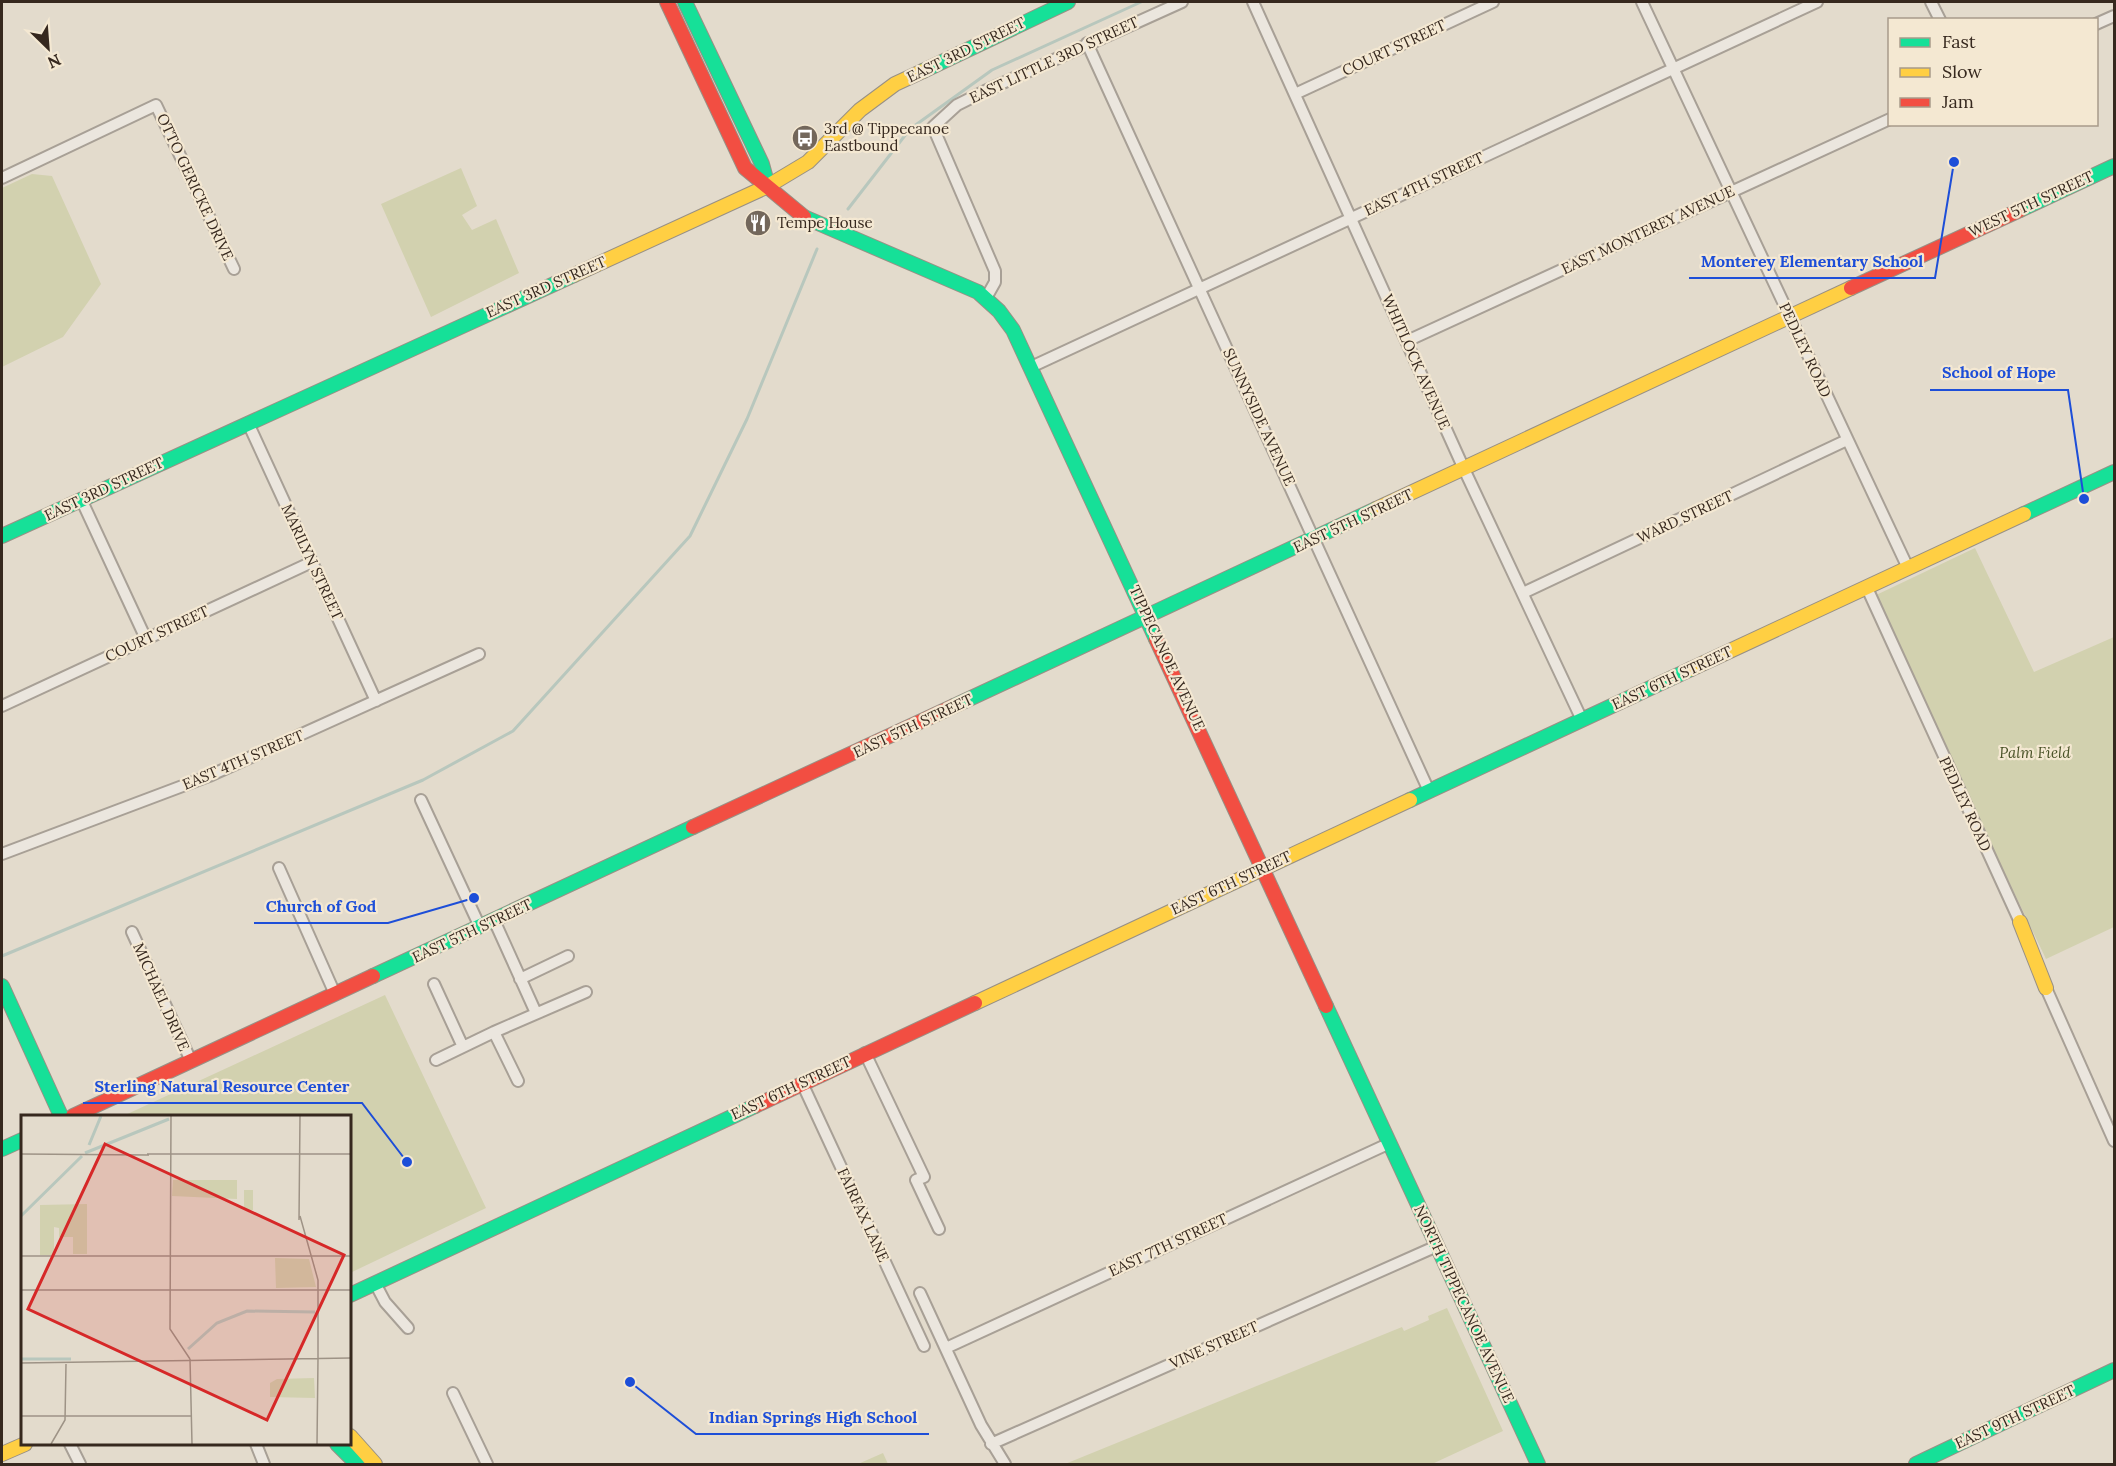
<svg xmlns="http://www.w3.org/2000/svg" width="2116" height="1466" font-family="Lora,serif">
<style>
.green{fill:#d2d1af}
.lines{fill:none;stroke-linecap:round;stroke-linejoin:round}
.stream{stroke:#b8c7bd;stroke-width:3}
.street-casing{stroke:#a8a096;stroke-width:14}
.fast-casing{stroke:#989085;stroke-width:16}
.slow-casing{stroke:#989085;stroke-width:16}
.jam-casing{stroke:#989085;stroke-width:16}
.street{stroke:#ebe6de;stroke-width:10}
.fast{stroke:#16e098;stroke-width:14}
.slow{stroke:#ffcf43;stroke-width:14}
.jam{stroke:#f24e42;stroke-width:14}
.labels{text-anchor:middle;stroke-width:4.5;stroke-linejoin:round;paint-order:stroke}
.street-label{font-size:15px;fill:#36281e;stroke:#f4e8d2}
.poi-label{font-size:15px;fill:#36281e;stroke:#f4e8d2;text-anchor:start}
.park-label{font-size:15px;font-style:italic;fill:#485126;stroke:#f4e8d2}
.inset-river{fill:none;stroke:#b8c7bd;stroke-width:3}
.inset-road{fill:none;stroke:#9e9386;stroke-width:1.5}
.view{fill:#d62828;fill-opacity:0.15;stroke:#d62828;stroke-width:3}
.inset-edge{fill:none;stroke:#36281e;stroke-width:3}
.leader{fill:none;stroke:#1d4ed8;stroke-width:2}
.callout-dot{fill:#1d4ed8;stroke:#f4e8d2;stroke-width:2}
.callout-label{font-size:16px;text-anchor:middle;font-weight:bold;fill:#1d4ed8;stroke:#f4e8d2;stroke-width:4.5;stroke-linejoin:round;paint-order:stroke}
</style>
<rect width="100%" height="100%" fill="#e3dbcc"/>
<path class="green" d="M461 168 477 206 462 215 472 230 496 219 519 273 431 317 381 204Z
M32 174 52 176 101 284 63 337 2 367V188Z
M1975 548 2034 672 2114 637V927L2046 959 1872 597Z
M385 995 486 1208 350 1273V1116H123Z
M1447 1308 1503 1431 1432 1464H1065L1402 1327 1404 1331 1429 1320 1428 1316Z
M883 1453 888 1464H858Z"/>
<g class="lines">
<path class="stream" d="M848 209 910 129 992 70 1141 2
M2 956 423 780 513 731 690 536 747 419 817 249"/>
<defs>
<path id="street" d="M1253 2 1464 469 1582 720
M1642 2 1908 568
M1931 2 1940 20
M2096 24 2114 16
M1087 43 1429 791
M1295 94 1493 2
M2 178 156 105 234 269
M986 298 995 282V271L933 127 957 105 985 91 1182 2
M1407 341 1890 119
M1031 367 1817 2
M248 423 376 701
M81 499 146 639
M1867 588 2020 922
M1523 593 1847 440
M2 706 312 562
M421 800 480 927
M2 854 209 776 479 654
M279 868 335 994
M494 920 536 1013
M132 932 191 1061
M520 979 568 956
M434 984 463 1047
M2046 988 2114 1141
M494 1032 586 992
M865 1053 924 1177 916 1180 939 1229
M436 1060 494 1032 518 1081
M802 1083 924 1346
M375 1283 385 1302 408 1328
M920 1293 981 1425 1005 1464
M946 1348 1390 1143
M453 1393 487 1464
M70 1444 80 1464
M256 1444 264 1464
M991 1444 1437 1246"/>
<path id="fast" d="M685 2 762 164 768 186
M923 71 1068 2
M2020 210 2114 166
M804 217 978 292 999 311 1013 330 1156 639
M2024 514 2114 472
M2 536 574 275
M954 706 1376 509
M1410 800 1691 669
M373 976 693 827
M2 986 61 1116
M1326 1006 1538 1464
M2 1149 22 1140
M350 1295 755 1106
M337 1444 357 1464
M1916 1464 2114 1370"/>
<path id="slow" d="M574 275 768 186 808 162 860 110 895 84 923 71
M1376 509 1851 288
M1691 669 2024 514
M2020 922 2046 988
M975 1003 1410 800
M350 1436 375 1464
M2 1454 25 1444"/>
<path id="jam" d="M667 2 745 168 804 217
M1851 288 2020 210
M1156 639 1326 1006
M693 827 954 706
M755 1106 975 1003
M73 1116 373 976"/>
</defs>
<use href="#street" class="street-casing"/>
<use href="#fast" class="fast-casing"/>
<use href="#slow" class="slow-casing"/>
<use href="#jam" class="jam-casing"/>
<use href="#street" class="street"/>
<use href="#fast" class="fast"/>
<use href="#slow" class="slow"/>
<use href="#jam" class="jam"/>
</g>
<defs>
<symbol id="bus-disc" viewBox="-11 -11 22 22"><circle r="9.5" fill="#73675b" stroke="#f4e8d2"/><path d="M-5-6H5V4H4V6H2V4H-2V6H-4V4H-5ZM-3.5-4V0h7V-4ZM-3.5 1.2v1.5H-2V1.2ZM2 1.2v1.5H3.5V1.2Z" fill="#fff"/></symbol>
<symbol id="restaurant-disc" viewBox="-11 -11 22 22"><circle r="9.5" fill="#73675b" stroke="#f4e8d2"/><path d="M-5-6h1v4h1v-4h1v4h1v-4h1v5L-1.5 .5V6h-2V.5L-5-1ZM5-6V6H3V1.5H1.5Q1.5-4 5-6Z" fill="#fff"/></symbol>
</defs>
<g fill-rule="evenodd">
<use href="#bus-disc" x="790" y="123" width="30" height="30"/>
<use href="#restaurant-disc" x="743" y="208" width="30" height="30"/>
</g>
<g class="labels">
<g class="street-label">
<text transform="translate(1394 48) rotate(-25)" y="5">COURT STREET</text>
<text transform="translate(966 50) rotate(-26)" y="5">EAST 3RD STREET</text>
<text transform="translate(1054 60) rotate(-25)" y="5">EAST LITTLE 3RD STREET</text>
<text transform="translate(1424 184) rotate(-25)" y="5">EAST 4TH STREET</text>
<text transform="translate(195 187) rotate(65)" y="5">OTTO GERICKE DRIVE</text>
<text transform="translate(2031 204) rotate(-25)" y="5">WEST 5TH STREET</text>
<text transform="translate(1648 230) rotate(-25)" y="5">EAST MONTEREY AVENUE</text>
<text transform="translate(546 287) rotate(-24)" y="5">EAST 3RD STREET</text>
<text transform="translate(1805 350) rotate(65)" y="5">PEDLEY ROAD</text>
<text transform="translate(1416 362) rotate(66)" y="5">WHITLOCK AVENUE</text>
<text transform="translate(1259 417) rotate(65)" y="5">SUNNYSIDE AVENUE</text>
<text transform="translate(104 489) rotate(-25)" y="5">EAST 3RD STREET</text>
<text transform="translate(1685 517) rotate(-25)" y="5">WARD STREET</text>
<text transform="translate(1353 521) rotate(-25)" y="5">EAST 5TH STREET</text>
<text transform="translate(312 562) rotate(65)" y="5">MARILYN STREET</text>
<text transform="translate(157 634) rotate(-25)" y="5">COURT STREET</text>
<text transform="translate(1167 658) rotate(65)" y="5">TIPPECANOE AVENUE</text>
<text transform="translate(1672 678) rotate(-25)" y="5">EAST 6TH STREET</text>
<text transform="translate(913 726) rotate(-25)" y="5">EAST 5TH STREET</text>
<text transform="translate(243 760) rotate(-23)" y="5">EAST 4TH STREET</text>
<text transform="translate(1965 804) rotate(65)" y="5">PEDLEY ROAD</text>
<text transform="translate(1231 883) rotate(-25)" y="5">EAST 6TH STREET</text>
<text transform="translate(472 931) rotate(-25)" y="5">EAST 5TH STREET</text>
<text transform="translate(161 997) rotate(66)" y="5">MICHAEL DRIVE</text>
<text transform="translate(791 1088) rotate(-25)" y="5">EAST 6TH STREET</text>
<text transform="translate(863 1215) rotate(65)" y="5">FAIRFAX LANE</text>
<text transform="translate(1168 1245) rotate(-25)" y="5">EAST 7TH STREET</text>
<text transform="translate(1464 1304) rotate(65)" y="5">NORTH TIPPECANOE AVENUE</text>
<text transform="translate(1214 1345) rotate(-24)" y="5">VINE STREET</text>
<text transform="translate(2015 1417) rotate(-25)" y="5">EAST 9TH STREET</text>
</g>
<g class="poi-label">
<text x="824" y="134">3rd @ Tippecanoe<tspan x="824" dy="17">Eastbound</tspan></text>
<text x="777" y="228">Tempe House</text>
</g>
<g class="park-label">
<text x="2035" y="758">Palm Field</text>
</g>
</g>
<g transform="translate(21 1115)">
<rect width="330" height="330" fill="#e3dbcc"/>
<path d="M152 65H216V84L151 81ZM223 75H232V95H223ZM66 89V139H52V122H38V113L33 112V140H19V90ZM254 143 288 144 295 172 255 173ZM293 263 294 283 249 282V268L256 264Z" fill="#d2d1af"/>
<path class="inset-river" d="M68 30 80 1M64 38 148 4M0 101 61 41M167 234 196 208 226 196 294 197M0 244H50"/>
<path class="inset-road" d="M150 1 149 214 169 244M0 39 128 40M126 39H330M279 101 297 165V244M278 105 279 1M0 141H330M0 175H330M169 244 171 329M0 248 330 243M0 301H171M30 329 44 305 45 249M296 329 297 244"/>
<path class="view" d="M84 29 323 140 246 305 7 194Z"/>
<rect width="330" height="330" class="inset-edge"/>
</g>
<path class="leader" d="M1954 162L1935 278H1689M2084 499L2068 390H1930M474 898L388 923H254M407 1162L362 1103H83M630 1382L696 1434H929"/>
<g class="callout-dot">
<circle cx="1954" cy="162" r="6"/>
<circle cx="2084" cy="499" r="6"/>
<circle cx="474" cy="898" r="6"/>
<circle cx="407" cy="1162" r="6"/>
<circle cx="630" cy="1382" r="6"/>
</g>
<g class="callout-label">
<text x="1812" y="267">Monterey Elementary School</text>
<text x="1999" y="378">School of Hope</text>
<text x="321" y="912">Church of God</text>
<text x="222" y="1092">Sterling Natural Resource Center</text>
<text x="813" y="1423">Indian Springs High School</text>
</g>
<rect width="2116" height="1466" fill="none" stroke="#36281e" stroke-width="6"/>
<rect x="1888" y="18" width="210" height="108" fill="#f4e8d2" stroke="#a89b8a" stroke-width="1.5"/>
<rect x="1900" y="38" width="30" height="9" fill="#16e098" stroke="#a89b8a" stroke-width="1.5"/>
<text x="1942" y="48" font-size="18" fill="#36281e">Fast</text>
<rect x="1900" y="68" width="30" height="9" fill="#ffcf43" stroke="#a89b8a" stroke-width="1.5"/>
<text x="1942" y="78" font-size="18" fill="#36281e">Slow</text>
<rect x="1900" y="98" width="30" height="9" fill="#f24e42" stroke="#a89b8a" stroke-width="1.5"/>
<text x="1942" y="108" font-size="18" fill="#36281e">Jam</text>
<g transform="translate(48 48) rotate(155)" stroke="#f4e8d2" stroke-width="4.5" paint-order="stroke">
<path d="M0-4.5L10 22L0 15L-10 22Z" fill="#36281e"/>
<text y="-9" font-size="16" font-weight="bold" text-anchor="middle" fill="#36281e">N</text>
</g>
</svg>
